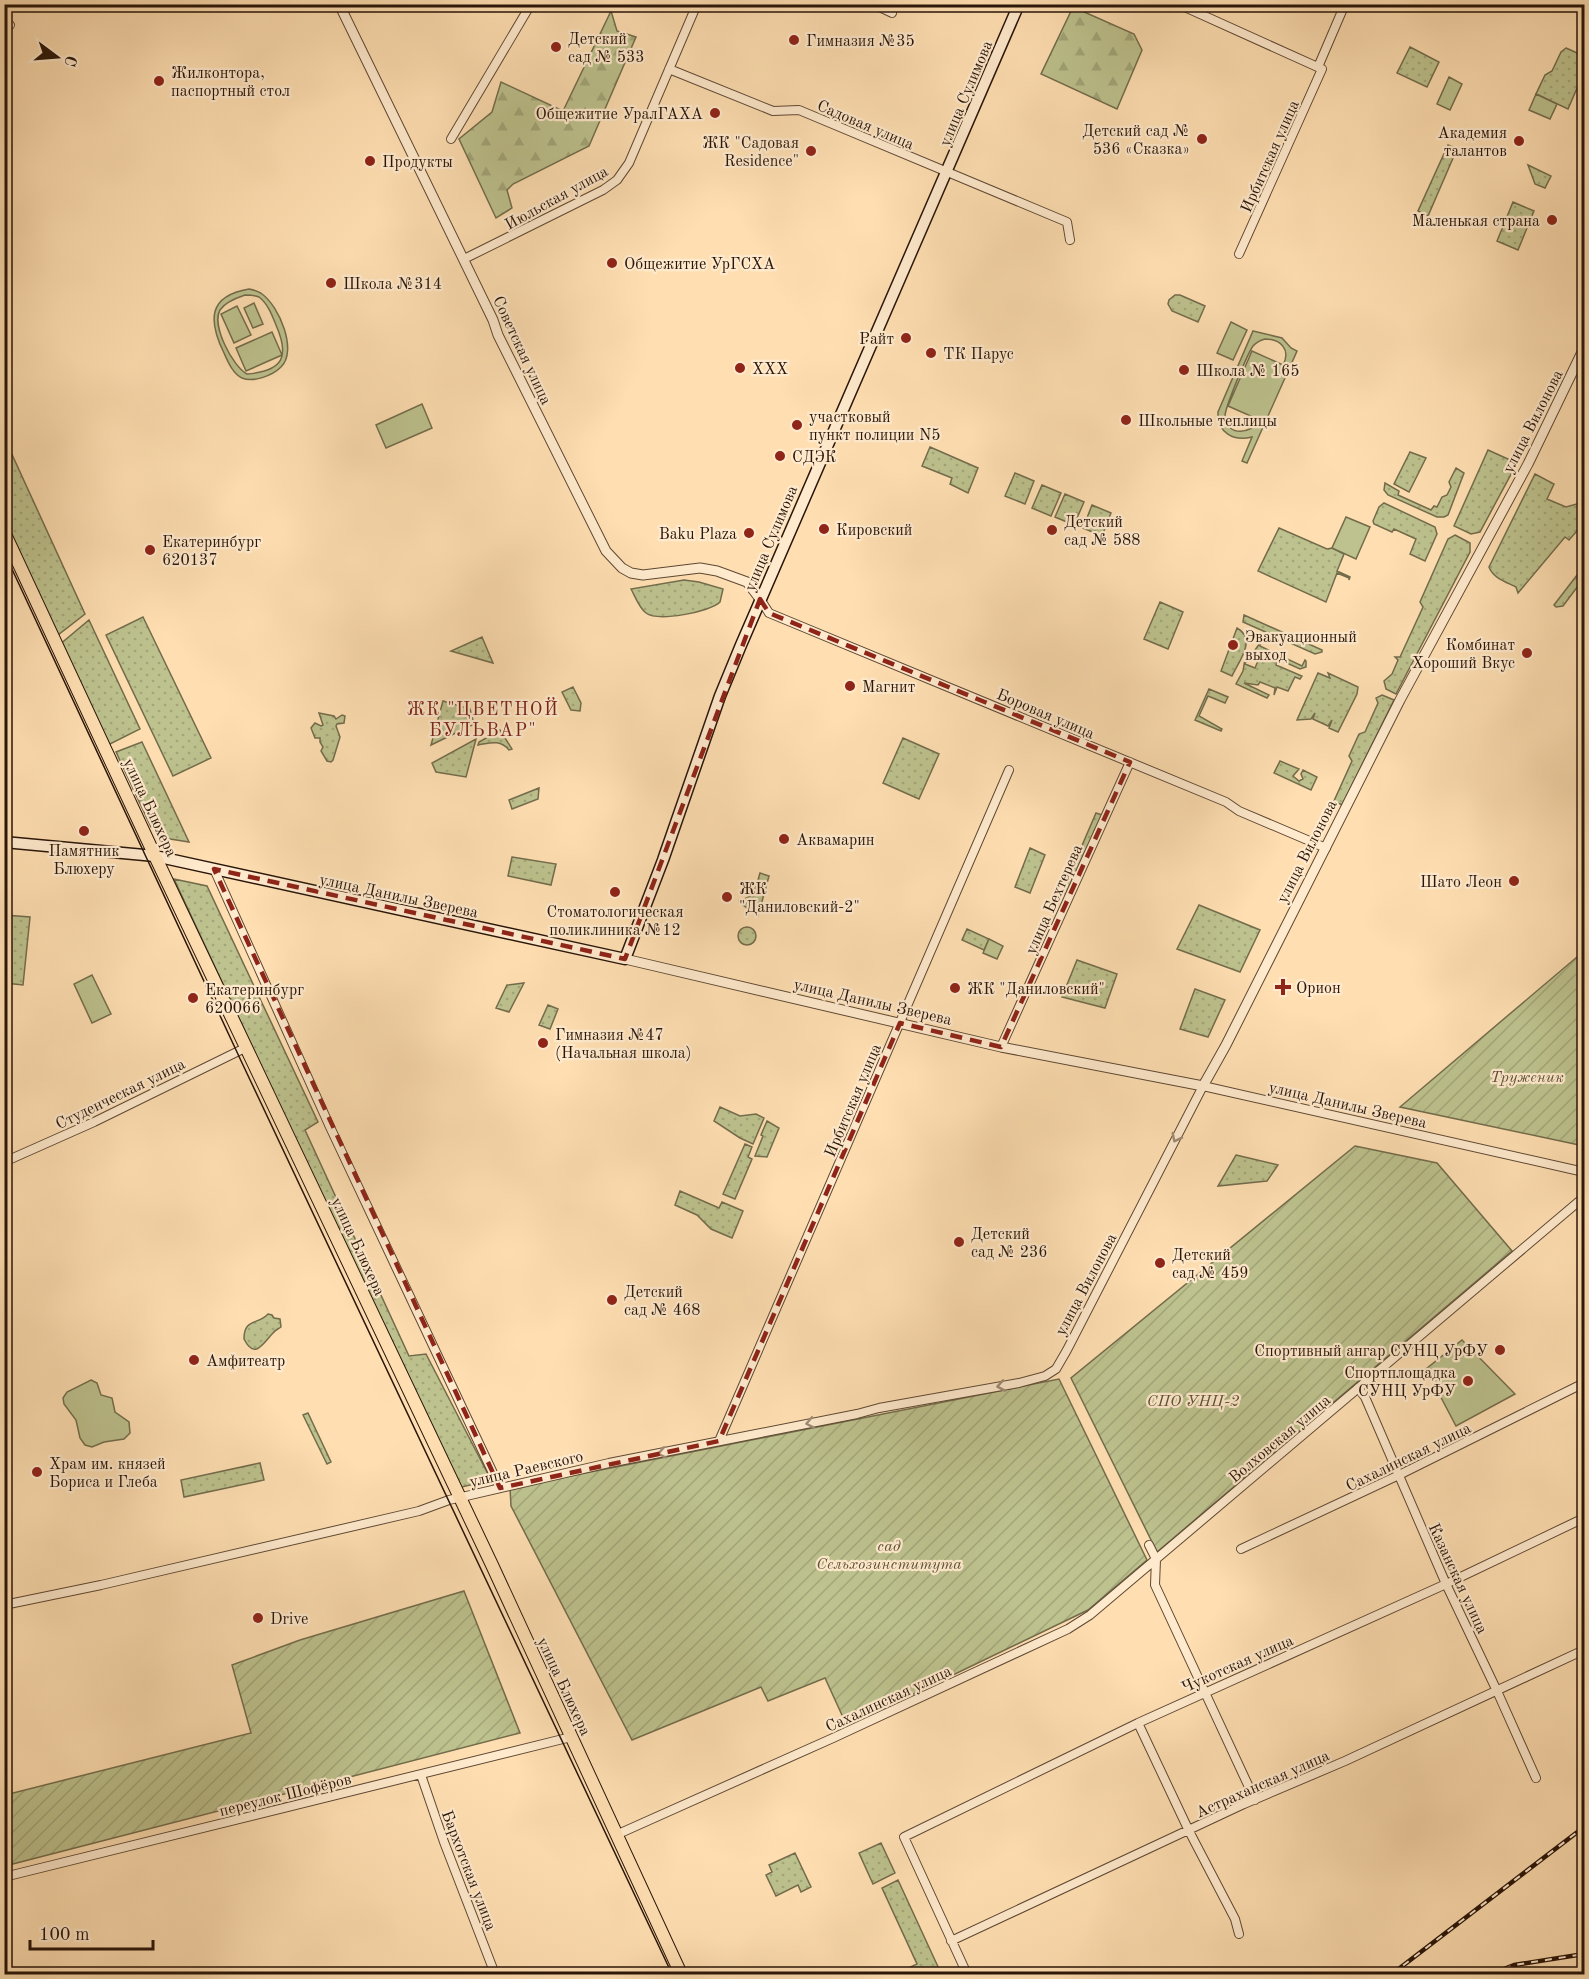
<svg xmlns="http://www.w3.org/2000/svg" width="1589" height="1979" font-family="'Old Standard TT',serif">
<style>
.grass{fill:url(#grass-dots);stroke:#736c4c;stroke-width:1.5}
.forest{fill:url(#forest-firs);stroke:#736c4c;stroke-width:1.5}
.garden{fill:url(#garden-furrows);stroke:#736c4c;stroke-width:1.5}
.pitch{fill:#bdc28e;stroke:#736c4c;stroke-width:1.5;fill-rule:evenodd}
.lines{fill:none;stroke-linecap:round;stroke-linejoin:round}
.minor-casing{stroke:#5e4833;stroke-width:10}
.tertiary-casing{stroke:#5e4833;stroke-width:11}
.secondary-casing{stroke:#291509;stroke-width:13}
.primary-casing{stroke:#291509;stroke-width:14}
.minor{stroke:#ffeacd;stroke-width:8}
.tertiary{stroke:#ffeacd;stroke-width:9}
.secondary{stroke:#ffeacd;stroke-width:10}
.primary{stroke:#ffdfb2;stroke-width:12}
.tram{stroke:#291509;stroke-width:1.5}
.rail-casing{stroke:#291509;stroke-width:4.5}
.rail{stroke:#ffeacd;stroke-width:2;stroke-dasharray:7;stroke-linecap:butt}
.oneway{stroke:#9f8a75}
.marked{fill:none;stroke:#8f2418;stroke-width:4.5;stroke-dasharray:12 8;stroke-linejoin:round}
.poi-dot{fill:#8f2418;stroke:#ffeacd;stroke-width:2}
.labels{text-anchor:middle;stroke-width:4.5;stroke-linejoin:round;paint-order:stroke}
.poi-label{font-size:16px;fill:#291509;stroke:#ffeacd;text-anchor:start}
.street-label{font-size:16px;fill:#291509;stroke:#ffeacd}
.park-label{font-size:16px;font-style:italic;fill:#5d5238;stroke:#ffeacd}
.neighbourhood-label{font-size:18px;letter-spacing:1.5px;fill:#7a1f14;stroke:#ffeacd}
</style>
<defs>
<pattern id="grass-dots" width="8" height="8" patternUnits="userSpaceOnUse" patternTransform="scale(1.5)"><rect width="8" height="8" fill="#bdc28e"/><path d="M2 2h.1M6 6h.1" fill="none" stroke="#a2a679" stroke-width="1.8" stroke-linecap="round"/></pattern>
<pattern id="forest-firs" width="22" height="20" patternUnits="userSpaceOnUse" patternTransform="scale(1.5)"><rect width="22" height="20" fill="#bdc28e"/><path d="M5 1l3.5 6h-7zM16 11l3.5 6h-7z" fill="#a2a679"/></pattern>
<pattern id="garden-furrows" width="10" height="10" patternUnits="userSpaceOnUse" patternTransform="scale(1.5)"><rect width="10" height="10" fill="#bdc28e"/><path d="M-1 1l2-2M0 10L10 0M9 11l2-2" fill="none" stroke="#a2a679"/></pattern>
</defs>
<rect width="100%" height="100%" fill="#ffdfb2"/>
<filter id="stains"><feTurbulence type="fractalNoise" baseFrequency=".00333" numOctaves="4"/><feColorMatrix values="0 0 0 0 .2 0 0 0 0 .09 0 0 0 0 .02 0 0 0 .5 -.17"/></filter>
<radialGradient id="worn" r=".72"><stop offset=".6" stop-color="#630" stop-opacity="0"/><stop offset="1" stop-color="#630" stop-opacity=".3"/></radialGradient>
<path class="grass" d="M1410 47 1439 62 1427 87 1397 73Z
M1566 48 1584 56V72L1568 109 1536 94 1545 75 1552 71 1561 52Z
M1448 145 1457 149 1428 216 1418 211Z
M1528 165 1551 176 1545 188 1535 184Z
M1513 202 1534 211 1518 250 1497 241Z
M1175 295H1180L1205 306 1198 322 1172 311 1168 304 1169 300Z
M4 437 85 614 54 638 5 532Z
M930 447 978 468 968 493 950 484 952 478 922 466Z
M1488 450 1517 463 1480 532 1471 534 1454 526Z
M1410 452 1426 458 1409 492 1394 484Z
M1456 468 1464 473 1448 515 1444 517H1437L1388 495 1384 490 1385 483 1399 491 1398 495 1431 510 1434 506 1437 507 1442 497 1447 495 1451 487 1449 482Z
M1015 473 1034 481 1025 504 1005 496Z
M1535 474 1554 484 1547 499 1566 507 1584 502V523L1569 540 1565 537 1518 593 1516 587C1506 582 1493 578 1489 567Z
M1042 485 1061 493 1051 516 1032 508Z
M1065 494 1084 502 1074 525 1055 517Z
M1384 503 1435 527 1437 534 1425 561 1410 554 1416 539 1394 529 1392 532 1374 524 1373 521 1379 507Z
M1092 505 1111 513 1102 536 1083 528Z
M1279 528 1327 549 1332 548 1344 554 1337 571 1350 577 1349 580V578L1337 573 1326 602 1258 571Z
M1455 535 1470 543V552L1396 694 1386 689 1384 681 1392 674 1398 660 1395 657H1400L1423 607 1420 602 1448 539Z
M1584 566V578L1563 606 1556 607 1554 605Z
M684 580 699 582 723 589 720 602C710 612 658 622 646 613 639 608 635 596 631 589Z
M1160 602 1183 612 1168 649 1144 639Z
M1244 615 1322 650V652L1315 654 1243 622Z
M143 617 211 758 173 776 106 635Z
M89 620 140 729 104 747 58 646Z
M1237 628C1257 639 1239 661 1232 676L1221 671Z
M482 637 493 663 451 651Z
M1260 643V646L1302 666 1305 660 1306 661V667L1300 669 1278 659 1276 665 1302 676 1300 679 1295 677 1288 691 1277 687 1274 695 1275 688 1260 682 1258 685 1244 683 1269 695 1267 698 1236 684 1243 671 1245 659 1247 660 1245 664 1255 668 1260 656 1253 653Z
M1318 673 1330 678 1328 673 1358 687 1357 694 1338 732 1329 728 1332 720 1328 726 1313 719 1315 713 1311 719 1297 720Z
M573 687 581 703 580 711 571 710 562 692Z
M1209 689 1228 697 1225 703 1208 696 1199 716 1222 729 1221 731 1195 720Z
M1382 695 1394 700 1342 805 1334 801 1352 761 1349 756 1359 734 1365 732 1378 703 1376 698Z
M443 701 470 709 474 724 431 745Z
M319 713 334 716 336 719 342 715 345 716 344 723 337 724 336 726 340 737 333 760 331 762 327 761 321 751 323 747 320 742V738H315L311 728 315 723 321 726 323 725Z
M500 730 512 749 509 750C500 739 490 743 478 745L479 742Z
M903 738 939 754 919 799 883 783Z
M476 739 466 777 436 772 432 763Z
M142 742 189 842 164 838 158 825 151 827 116 752Z
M1280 761 1299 769 1293 776 1299 781 1303 779 1301 774 1303 770 1317 777 1311 790 1274 773Z
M539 788 538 799 512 809 509 800Z
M1096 813 1102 815 1067 895 1062 892Z
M1030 848 1045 855 1030 893 1015 887Z
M512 857 556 864 551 885 508 876Z
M760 873 769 876 758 916 739 902V900C755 899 756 886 760 873Z
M174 879 207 886 318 1122 305 1130 409 1356 426 1354 491 1480 458 1488Z
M1199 905 1260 930 1240 972 1177 949Z
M4 915 30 917 23 985 5 983Z
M738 936a9 9 0 1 1 18 0a9 9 0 1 1-18 0Z
M967 929 989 939 984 950 962 940Z
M1077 960 1117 974 1105 1008 1062 997Z
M524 983 509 1012 496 1008 507 985Z
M1195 989 1225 1000 1208 1037 1180 1029Z
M548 1005 558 1009 550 1029 539 1025Z
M720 1107 740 1116 756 1114 764 1118 753 1144 740 1138 714 1121Z
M767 1121 779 1128 767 1157 755 1156 763 1136 761 1135Z
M745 1144 752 1147 748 1157 752 1159 735 1199 723 1194Z
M1236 1155 1278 1165 1267 1181 1218 1186Z
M680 1191 719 1208 722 1202 743 1211 732 1238 711 1229 697 1215 675 1205Z
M268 1314 272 1315 274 1318 280 1319 281 1327C278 1329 275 1330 273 1333 264 1342 255 1361 244 1339 244 1318 258 1325 268 1314Z
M308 1413 331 1462 327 1464 303 1415Z
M260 1463 264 1480 184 1497 181 1480Z
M881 1843 895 1873 873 1884 859 1853Z
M795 1853 811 1887 801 1892 798 1885 776 1896 766 1875 772 1872 769 1865Z
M898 1880 940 1971 933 1974H903L900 1972 917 1964 882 1888Z"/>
<path class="forest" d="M1073 7 1134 34 1142 50 1117 109 1041 74Z
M611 11 617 31 636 37 589 146 513 184 507 190 512 208 496 218 459 139 492 112 501 82 563 111Z"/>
<path class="garden" d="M1584 951V1146L1400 1107Z
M1355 1146 1437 1163 1512 1251 1157 1552 1071 1378Z
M1059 1379 1147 1560 1088 1610 847 1726 825 1678 768 1701 761 1687 632 1740 511 1506 510 1488Z
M464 1591 520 1733 5 1866V1795L251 1733 232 1665 300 1640Z"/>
<path class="pitch" d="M1449 77 1462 84 1450 110 1437 104Z
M1536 94 1557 104 1550 119 1529 110Z
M249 289C254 290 259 291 262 294 279 306 298 351 281 367 273 375 254 383 242 378 233 374 228 362 224 353 208 320 208 296 249 289ZM245 295C250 295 254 295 259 297 268 304 272 315 276 325 290 357 283 371 247 374 233 367 211 325 220 310 225 302 236 298 245 295Z
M254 303 263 324 253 328 244 308Z
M237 306 251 335 234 343 221 314Z
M1231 322 1247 330 1233 360 1217 353Z
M1253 331 1282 338 1291 348 1297 351 1247 463 1242 461 1252 437C1233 442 1217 432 1218 412ZM1265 339C1281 339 1291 350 1283 365L1252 351 1228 406 1260 420C1251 434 1228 437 1225 417 1224 409 1248 353 1253 346 1257 342 1260 340 1265 339Z
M272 332 282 355 246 371 236 348Z
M422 404 432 428 386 448 376 425Z
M1346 517 1370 527 1356 559 1332 548Z
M989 939 1003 946 997 959 983 953Z
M92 975 111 1014 92 1023 74 984Z
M1462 1340 1515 1394 1456 1426 1426 1369Z
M91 1380 97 1383 101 1395 112 1398 115 1412 129 1422 130 1433 124 1439 104 1442 92 1447 85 1445 80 1438 76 1420 64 1404 63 1398 67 1392Z"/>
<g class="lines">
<defs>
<path id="minor" d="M873 4 892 13
M1178 4 1322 69 1239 254
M4 28 10 25
M1318 67 1345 4
M669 69 773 111 799 110 1067 222 1070 240
M451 139 531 4
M464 259 603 190 617 180 629 163 697 4
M760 599 769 613 1226 802 1239 811 1326 848
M214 869 330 1127 500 1488
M1001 1047 1130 762
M4 1162 94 1122 247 1047
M1358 1388 1365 1397 1446 1584 1497 1691 1536 1778
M719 1441 1009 770
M1149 1545 1156 1559 1155 1585 1255 1800
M1241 1549 1399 1475 1584 1383
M4 1605 101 1585 419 1511 449 1500 609 1463 857 1414 879 1408 1019 1383 1045 1376 1056 1369 1067 1350 1203 1086 1584 1172
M1138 1723 1189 1831 1235 1919 1239 1934
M421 1775 444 1842 495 1974
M616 1835 833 1738 1068 1629 1090 1615 1584 1197
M4 1877 571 1737
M951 1941 1244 1804 1345 1761 1584 1650
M967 1974 904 1837 1138 1723 1446 1584 1584 1518"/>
<path id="tertiary" d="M339 4 493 320 498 335 606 551 622 568 631 573 643 575 700 568 717 571 747 582 760 599
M625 959 1001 1047 1203 1086 1226 1045 1400 700 1528 464 1584 348"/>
<path id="secondary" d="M4 842 155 856 625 959 663 860 720 696 741 645 1019 4"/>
<path id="primary" d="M4 532 155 856 492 1565 681 1974"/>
</defs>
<use href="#minor" class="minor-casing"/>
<use href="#tertiary" class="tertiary-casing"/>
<use href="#secondary" class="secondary-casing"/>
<use href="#primary" class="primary-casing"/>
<use href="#minor" class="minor"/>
<use href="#tertiary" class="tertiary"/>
<use href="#secondary" class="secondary"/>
<use href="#primary" class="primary"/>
<path class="tram" d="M4 552 243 1065 672 1974"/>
<defs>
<path id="rail" d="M1392 1974 1584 1827
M1491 1974 1514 1965 1584 1954"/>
</defs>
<use href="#rail" class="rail-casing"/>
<use href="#rail" class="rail"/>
</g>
<defs><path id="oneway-chevron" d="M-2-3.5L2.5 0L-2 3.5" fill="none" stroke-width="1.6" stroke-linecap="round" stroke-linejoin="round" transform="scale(1.5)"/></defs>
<g class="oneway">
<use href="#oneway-chevron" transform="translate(1176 1138) rotate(117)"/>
<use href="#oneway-chevron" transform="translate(1001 1386) rotate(170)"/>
<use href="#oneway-chevron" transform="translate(810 1423) rotate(169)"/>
<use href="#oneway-chevron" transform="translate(662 1453) rotate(169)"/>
</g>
<path class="marked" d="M760 599 769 613 1130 762 1001 1047 900 1023 719 1441 500 1488 214 869 625 959Z"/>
<g class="poi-dot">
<circle cx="794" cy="40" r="6"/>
<circle cx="556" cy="47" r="6"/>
<circle cx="159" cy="81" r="6"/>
<circle cx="715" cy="113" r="6"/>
<circle cx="1202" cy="139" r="6"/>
<circle cx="1519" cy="141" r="6"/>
<circle cx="811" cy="151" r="6"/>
<circle cx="370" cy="161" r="6"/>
<circle cx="1552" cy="220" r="6"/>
<circle cx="612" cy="263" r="6"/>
<circle cx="331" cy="283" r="6"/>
<circle cx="906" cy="338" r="6"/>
<circle cx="931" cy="353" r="6"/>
<circle cx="740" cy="368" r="6"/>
<circle cx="1184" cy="370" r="6"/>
<circle cx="1126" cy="420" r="6"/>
<circle cx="797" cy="425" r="6"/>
<circle cx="780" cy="456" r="6"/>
<circle cx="824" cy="529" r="6"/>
<circle cx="1052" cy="530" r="6"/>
<circle cx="749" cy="533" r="6"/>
<circle cx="150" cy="550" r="6"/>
<circle cx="1233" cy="645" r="6"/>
<circle cx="1527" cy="653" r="6"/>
<circle cx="850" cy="686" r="6"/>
<circle cx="84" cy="831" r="6"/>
<circle cx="784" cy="839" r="6"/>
<circle cx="1514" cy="881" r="6"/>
<circle cx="615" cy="892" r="6"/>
<circle cx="727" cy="897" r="6"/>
<path d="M1280 978h6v6h6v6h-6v6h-6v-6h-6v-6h6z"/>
<circle cx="955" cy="988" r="6"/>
<circle cx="193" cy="998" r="6"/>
<circle cx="543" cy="1043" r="6"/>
<circle cx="959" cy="1242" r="6"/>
<circle cx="1160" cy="1263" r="6"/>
<circle cx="612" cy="1300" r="6"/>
<circle cx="1500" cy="1350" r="6"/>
<circle cx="194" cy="1360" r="6"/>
<circle cx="1468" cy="1381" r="6"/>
<circle cx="37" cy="1472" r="6"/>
<circle cx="258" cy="1618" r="6"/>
</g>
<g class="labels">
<g class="poi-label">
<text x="568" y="44">Детский<tspan x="568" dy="18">сад № 533</tspan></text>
<text x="806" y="46">Гимназия №35</text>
<text x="171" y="78">Жилконтора,<tspan x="171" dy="18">паспортный стол</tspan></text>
<text x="703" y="119" text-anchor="end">Общежитие УралГАХА</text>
<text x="1190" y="136" text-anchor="end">Детский сад №<tspan x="1190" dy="18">536 «Сказка»</tspan></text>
<text x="1507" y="138" text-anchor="end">Академия<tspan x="1507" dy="18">талантов</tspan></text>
<text x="799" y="148" text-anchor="end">ЖК "Садовая<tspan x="799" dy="18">Residence"</tspan></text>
<text x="382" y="167">Продукты</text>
<text x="1540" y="226" text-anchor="end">Маленькая страна</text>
<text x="624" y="269">Общежитие УрГСХА</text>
<text x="343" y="289">Школа №314</text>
<text x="894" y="344" text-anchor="end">Райт</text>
<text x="943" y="359">ТК Парус</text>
<text x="752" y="374">XXX</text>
<text x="1196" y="376">Школа № 165</text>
<text x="809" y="422">участковый<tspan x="809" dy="18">пункт полиции N5</tspan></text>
<text x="1138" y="426">Школьные теплицы</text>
<text x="792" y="462">СДЭК</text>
<text x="1064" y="527">Детский<tspan x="1064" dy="18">сад № 588</tspan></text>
<text x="836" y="535">Кировский</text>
<text x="737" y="539" text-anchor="end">Baku Plaza</text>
<text x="162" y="547">Екатеринбург<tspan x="162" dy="18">620137</tspan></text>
<text x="1245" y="642">Эвакуационный<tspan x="1245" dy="18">выход</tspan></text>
<text x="1515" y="650" text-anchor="end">Комбинат<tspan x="1515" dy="18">Хороший Вкус</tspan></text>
<text x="862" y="692">Магнит</text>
<text x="796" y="845">Аквамарин</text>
<text x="84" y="856" text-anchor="middle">Памятник<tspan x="84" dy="18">Блюхеру</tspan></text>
<text x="1502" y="887" text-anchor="end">Шато Леон</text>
<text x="739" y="894">ЖК<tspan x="739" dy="18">"Даниловский-2"</tspan></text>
<text x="615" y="917" text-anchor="middle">Стоматологическая<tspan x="615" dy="18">поликлиника №12</tspan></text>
<text x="1296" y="993">Орион</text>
<text x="967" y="994">ЖК "Даниловский"</text>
<text x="205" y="995">Екатеринбург<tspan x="205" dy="18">620066</tspan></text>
<text x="555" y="1040">Гимназия №47<tspan x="555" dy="18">(Начальная школа)</tspan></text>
<text x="971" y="1239">Детский<tspan x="971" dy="18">сад № 236</tspan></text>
<text x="1172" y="1260">Детский<tspan x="1172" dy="18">сад № 459</tspan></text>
<text x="624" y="1297">Детский<tspan x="624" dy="18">сад № 468</tspan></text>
<text x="1488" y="1356" text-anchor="end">Спортивный ангар СУНЦ УрФУ</text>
<text x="206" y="1366">Амфитеатр</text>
<text x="1456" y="1378" text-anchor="end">Спортплощадка<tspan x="1456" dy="18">СУНЦ УрФУ</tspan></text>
<text x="49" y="1469">Храм им. князей<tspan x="49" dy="18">Бориса и Глеба</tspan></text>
<text x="270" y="1624">Drive</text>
</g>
<g class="street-label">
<text transform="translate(965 93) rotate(-67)" y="6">улица Сулимова</text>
<text transform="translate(866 124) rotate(23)" y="6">Садовая улица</text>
<text transform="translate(1269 156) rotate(-66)" y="6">Ирбитская улица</text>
<text transform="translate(556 197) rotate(-29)" y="6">Июльская улица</text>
<text transform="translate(523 350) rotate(65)" y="6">Советская улица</text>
<text transform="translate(1532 421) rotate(-63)" y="6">улица Вилонова</text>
<text transform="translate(770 538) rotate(-67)" y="6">улица Сулимова</text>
<text transform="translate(1046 713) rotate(23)" y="6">Боровая улица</text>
<text transform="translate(151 807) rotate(65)" y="6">улица Блюхера</text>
<text transform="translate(1306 851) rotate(-63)" y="6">улица Вилонова</text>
<text transform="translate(399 895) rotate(12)" y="6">улица Данилы Зверева</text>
<text transform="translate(1053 899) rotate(-66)" y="6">улица Бехтерева</text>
<text transform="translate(873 1001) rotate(13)" y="6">улица Данилы Зверева</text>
<text transform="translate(120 1093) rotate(-26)" y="6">Студенческая улица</text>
<text transform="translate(852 1100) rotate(-67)" y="6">Ирбитская улица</text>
<text transform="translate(1348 1104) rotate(13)" y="6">улица Данилы Зверева</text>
<text transform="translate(359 1246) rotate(65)" y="6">улица Блюхера</text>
<text transform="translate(1085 1284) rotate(-62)" y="6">улица Вилонова</text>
<text transform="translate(1279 1438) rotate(-40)" y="6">Волховская улица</text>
<text transform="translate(1408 1456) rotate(-26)" y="6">Сахалинская улица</text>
<text transform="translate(526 1468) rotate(-13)" y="6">улица Раевского</text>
<text transform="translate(1459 1578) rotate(65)" y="6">Казанская улица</text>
<text transform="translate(1237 1663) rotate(-24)" y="6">Чукотская улица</text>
<text transform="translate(565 1686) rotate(65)" y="6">улица Блюхера</text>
<text transform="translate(888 1698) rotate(-25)" y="6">Сахалинская улица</text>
<text transform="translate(1262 1783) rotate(-24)" y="6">Астраханская улица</text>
<text transform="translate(285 1794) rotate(-14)" y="6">переулок Шофёров</text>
<text transform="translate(470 1870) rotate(69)" y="6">Бархотская улица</text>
</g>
<g class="park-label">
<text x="1527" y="1082">Труженик</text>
<text x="1193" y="1406">СПО УНЦ-2</text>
<text x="889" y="1551">сад<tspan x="889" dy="18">Сельхозинститута</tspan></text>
</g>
<g class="neighbourhood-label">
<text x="483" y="715">ЖК "ЦВЕТНОЙ<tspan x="483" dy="21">БУЛЬВАР"</tspan></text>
</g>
</g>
<rect width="1589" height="1979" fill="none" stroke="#ffdfb2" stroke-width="24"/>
<rect x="6" y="6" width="1577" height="1967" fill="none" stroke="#291509" stroke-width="3"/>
<rect x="12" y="12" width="1565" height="1955" fill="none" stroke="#291509" stroke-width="1.5"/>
<g transform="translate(57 57) rotate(106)" stroke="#ffeacd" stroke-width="4.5" paint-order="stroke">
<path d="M0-4.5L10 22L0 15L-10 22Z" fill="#291509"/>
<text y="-9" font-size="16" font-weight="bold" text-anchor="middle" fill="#291509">С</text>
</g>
<path d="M30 1940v9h123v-9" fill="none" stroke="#291509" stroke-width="3"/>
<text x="39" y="1940" font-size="18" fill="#291509" stroke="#ffeacd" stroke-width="4.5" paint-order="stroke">100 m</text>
<rect width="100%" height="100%" filter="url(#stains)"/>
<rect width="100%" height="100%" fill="url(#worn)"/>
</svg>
